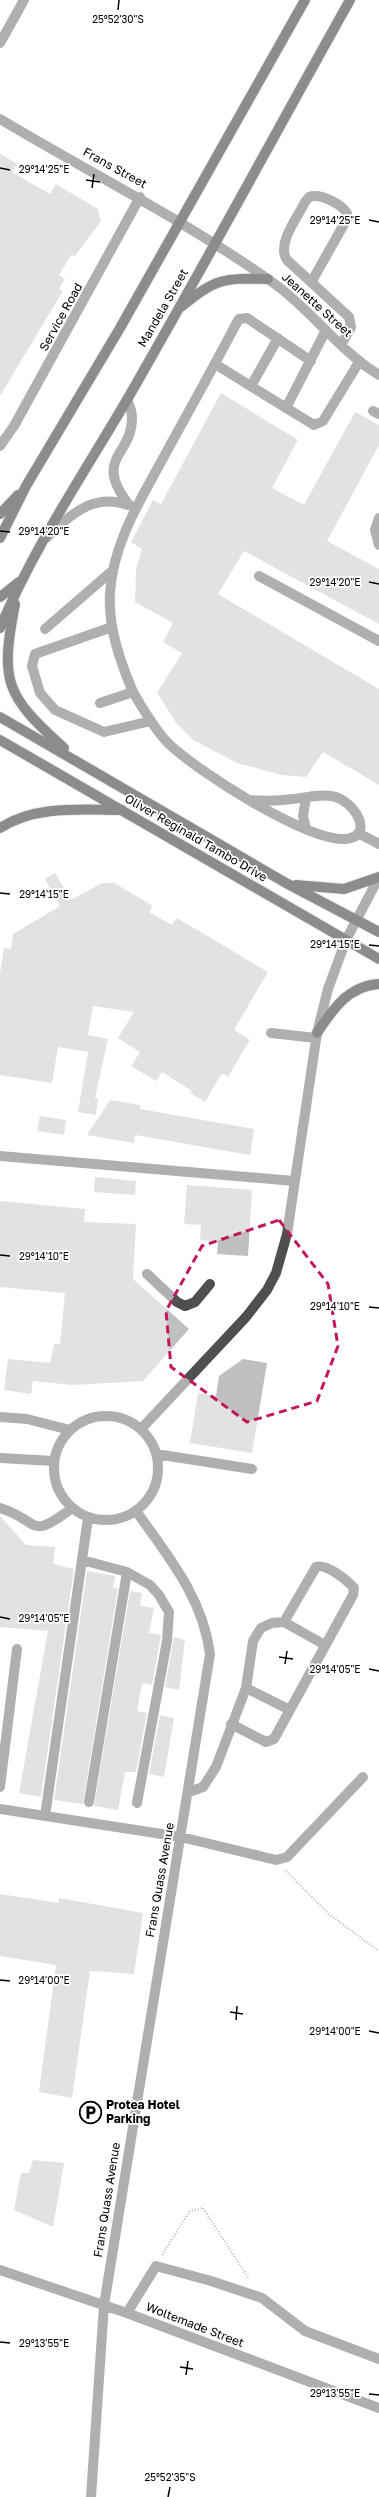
<svg xmlns="http://www.w3.org/2000/svg" width="379" height="2497" font-family="'Golos Text',sans-serif">
<style>
.building{fill:#bfbfbf}
.lines{fill:none;stroke-linecap:round;stroke-linejoin:round}
.major-casing{stroke:#dbdbdb;stroke-width:12}
.path{stroke:#717171;stroke-width:2.5;stroke-dasharray:1 2;stroke-linecap:butt}
.minor{stroke:#4f4f4f;stroke-width:10}
.major{stroke:#000;stroke-width:10}
.marked{fill:none;stroke:#c2185b;stroke-width:3;stroke-dasharray:8 5;stroke-linejoin:round}
.ticks{fill:none;stroke:#000;stroke-width:1.5}
.labels{text-anchor:middle;stroke-width:3.5;stroke-linejoin:round;paint-order:stroke}
.street-label{font-size:12px;fill:#000;stroke:#fff}
.poi-label{font-size:12px;font-weight:bold;fill:#000;stroke:#fff;text-anchor:start}
.ticks-label{font-size:10px;text-anchor:middle;fill:#000;stroke:#fff;stroke-width:3.5;stroke-linejoin:round;paint-order:stroke}
</style>
<rect width="100%" height="100%" fill="#fff"/>
<path class="building" d="M0 154 17 164 12 172 50 194 56 184 98 209 101 221 75 256 71 255 59 275 65 279 59 289 63 291 0 396Z
M221 393 298 440 272 488 304 505 355 412 379 425V445L327 541 379 569V624L244 551 218 594 379 689V785L323 752 306 777 282 775 237 763 193 740 177 724 157 693 182 653 163 642 173 623 135 602 136 569 142 549 131 542 153 500 161 504Z
M55 873 71 900 102 883H114L153 906 149 912 172 925 177 918 268 972 234 1030 250 1040 228 1077 222 1073 205 1102 190 1093 192 1091 162 1072 156 1081 131 1066 140 1052 118 1038 134 1012 93 1006 88 1035 108 1039 95 1098H98L96 1115 78 1112 88 1052 58 1047 52 1083 0 1075V973L4 948 11 949 13 934 60 906 45 879Z
M110 1100 140 1105V1109L254 1129 250 1155 135 1135 134 1143 87 1135Z
M40 1116 66 1120 64 1135 37 1131Z
M95 1177 136 1181 135 1195 94 1192Z
M187 1185 252 1190 248 1256 217 1254 218 1242 200 1240 201 1225 184 1224Z
M0 1201 85 1209 84 1222 136 1224 133 1279 189 1329 143 1381 72 1385 33 1381 31 1394 4 1390 8 1359 50 1363 54 1344H60L65 1293 0 1287Z
M243 1359 267 1363 252 1453 190 1443 198 1393 216 1396 219 1376Z
M0 1516 26 1545 55 1547 53 1564 74 1569 41 1797 19 1793 48 1631 0 1627Z
M87 1571 115 1576 113 1588H118L83 1804 54 1800Z
M130 1591 142 1593 140 1606 154 1608 149 1633 161 1635 152 1685 142 1683 137 1711 147 1713 136 1772H125L118 1810 94 1806Z
M174 1637 185 1640 179 1690 165 1687Z
M160 1715 174 1718 164 1777 149 1774Z
M0 1894 59 1903V1898L143 1913 134 1974 90 1971 72 2098 39 2092 56 1965 0 1956Z
M33 2160 64 2163 53 2227 14 2210 21 2173H29Z"/>
<g class="lines">
<defs>
<path id="major" d="M181 307C216 278 223 278 268 279
M0 514 18 495
M0 538 26 486 120 328 305 0
M0 597 19 582
M15 604C0 682 5 695 64 748
M0 628C35 545 83 475 128 398 204 266 276 132 350 0
M0 717 286 883 379 932
M0 740 379 959
M0 828C36 805 81 810 122 810
M296 885 344 889 379 877
M317 1033C333 1009 348 986 379 984"/>
</defs>
<use href="#major" class="major-casing"/>
<path class="path" d="M286 1871 330 1915 379 1951
M162 2255 190 2211 203 2208 249 2279"/>
<path class="minor" d="M0 43 24 0
M0 119C92 174 184 220 272 282 311 309 338 350 379 375
M312 281 348 217C346 205 320 193 309 197L305 202C298 217 276 244 287 260L349 317 351 327 341 345
M215 364 314 425 323 421 359 362
M251 386 278 338
M127 399C129 404 132 411 132 417 133 456 92 457 129 505
M286 408 326 330
M373 411 379 414
M0 446 14 426 140 197
M379 518 375 530 379 545
M46 538C71 515 93 491 131 506
M259 576 379 641
M112 627 35 654 32 666 40 693 55 710 104 732 151 721
M45 629 112 571
M133 692C143 709 153 727 167 742 195 770 307 842 346 839 376 836 354 799 331 796 318 794 305 798 292 799 278 801 264 801 250 800
M100 703 133 692C120 661 108 627 110 593 113 541 143 496 167 451 190 409 213 368 235 326L239 319 247 318 311 361
M306 798 303 816 306 829
M358 833 379 844
M271 1033 316 1038
M0 1156 294 1181
M147 1274 177 1302 185 1306 195 1302 210 1284
M54 1468a52 52 0 1 1 104 0a52 52 0 1 1-104 0Z
M0 1417 27 1419 70 1430
M141 1429 246 1317 267 1290 276 1273 287 1234 317 1033 328 989 346 940 379 877
M156 1454 252 1469
M0 1458 54 1461
M0 1508C40 1520 28 1542 72 1508
M82 1560 127 1572 89 1802
M127 1572 150 1585 159 1595 169 1612 167 1641 137 1803
M246 1688 290 1710
M231 1724 266 1742 274 1739 353 1595 354 1588C347 1580 326 1563 316 1567L284 1622
M0 1787 17 1649
M189 1792 203 1787 216 1767 246 1688 253 1641 261 1628 272 1623 284 1622 325 1645
M0 1809 181 1837 276 1860 287 1857 363 1777
M45 1816 88 1518
M0 2270 127 2313 379 2408
M127 2313 156 2266 211 2281 262 2298 305 2331 379 2359
M91 2497 104 2305 210 1654C203 1598 168 1556 136 1511"/>
<use href="#major" class="major"/>
</g>
<path d="M0 0H379V2497H0ZM279 1220 328 1284 338 1346 317 1401 247 1422 171 1367 166 1311 202 1246Z" fill="#fff" fill-opacity=".55" fill-rule="evenodd"/>
<path class="marked" d="M279 1220 328 1284 338 1346 317 1401 247 1422 171 1367 166 1311 202 1246Z"/>
<path class="ticks" d="M118 10 119 0M0 168 10 170M86 180 100 182M92 188 94 174M369 220 379 222M0 531 10 532M369 582 379 584M0 893 10 894M369 945 379 946M0 1255 10 1256M369 1307 379 1308M0 1617 10 1619M279 1657 293 1659M285 1664 287 1651M369 1669 379 1671M0 1980 10 1981M230 2012 243 2014M236 2020 237 2006M369 2031 379 2033M0 2342 10 2343M180 2367 193 2369M186 2375 188 2361M369 2394 379 2395M168 2497 170 2487"/>
<defs>
<symbol id="parking-ring" viewBox="-11 -11 22 22"><circle r="9.5" fill="#fff" stroke="#000" stroke-width="1.5"/><path d="M-3.5-5.5H1a3.5 3.5 0 0 1 0 7H-1V5.5H-3.5ZM-1-3.4V-.6H.8a1.4 1.4 0 0 0 0-2.8Z" fill="#000"/></symbol>
</defs>
<g fill-rule="evenodd">
<use href="#parking-ring" x="78" y="2100" width="25" height="25"/>
</g>
<g class="labels">
<g class="street-label">
<text transform="translate(115 168) rotate(29)" y="4">Frans Street</text>
<text transform="translate(317 305) rotate(42)" y="4">Jeanette Street</text>
<text transform="translate(163 308) rotate(-60)" y="4">Mandela Street</text>
<text transform="translate(61 317) rotate(-61)" y="4">Service Road</text>
<text transform="translate(196 838) rotate(30)" y="4">Oliver Reginald Tambo Drive</text>
<text transform="translate(160 1880) rotate(-80)" y="4">Frans Quass Avenue</text>
<text transform="translate(107 2200) rotate(-81)" y="4">Frans Quass Avenue</text>
<text transform="translate(195 2325) rotate(21)" y="4">Woltemade Street</text>
</g>
<g class="poi-label">
<text x="106" y="2109">Protea Hotel<tspan x="106" dy="14">Parking</tspan></text>
</g>
</g>
<g class="ticks-label">
<text x="118" y="23">25°52'30"S</text>
<text x="44" y="173">29°14'25"E</text>
<text x="335" y="224">29°14'25"E</text>
<text x="44" y="535">29°14'20"E</text>
<text x="335" y="586">29°14'20"E</text>
<text x="44" y="898">29°14'15"E</text>
<text x="335" y="948">29°14'15"E</text>
<text x="44" y="1260">29°14'10"E</text>
<text x="335" y="1310">29°14'10"E</text>
<text x="44" y="1622">29°14'05"E</text>
<text x="335" y="1673">29°14'05"E</text>
<text x="44" y="1984">29°14'00"E</text>
<text x="335" y="2035">29°14'00"E</text>
<text x="44" y="2347">29°13'55"E</text>
<text x="335" y="2397">29°13'55"E</text>
<text x="170" y="2481">25°52'35"S</text>
</g>
</svg>
